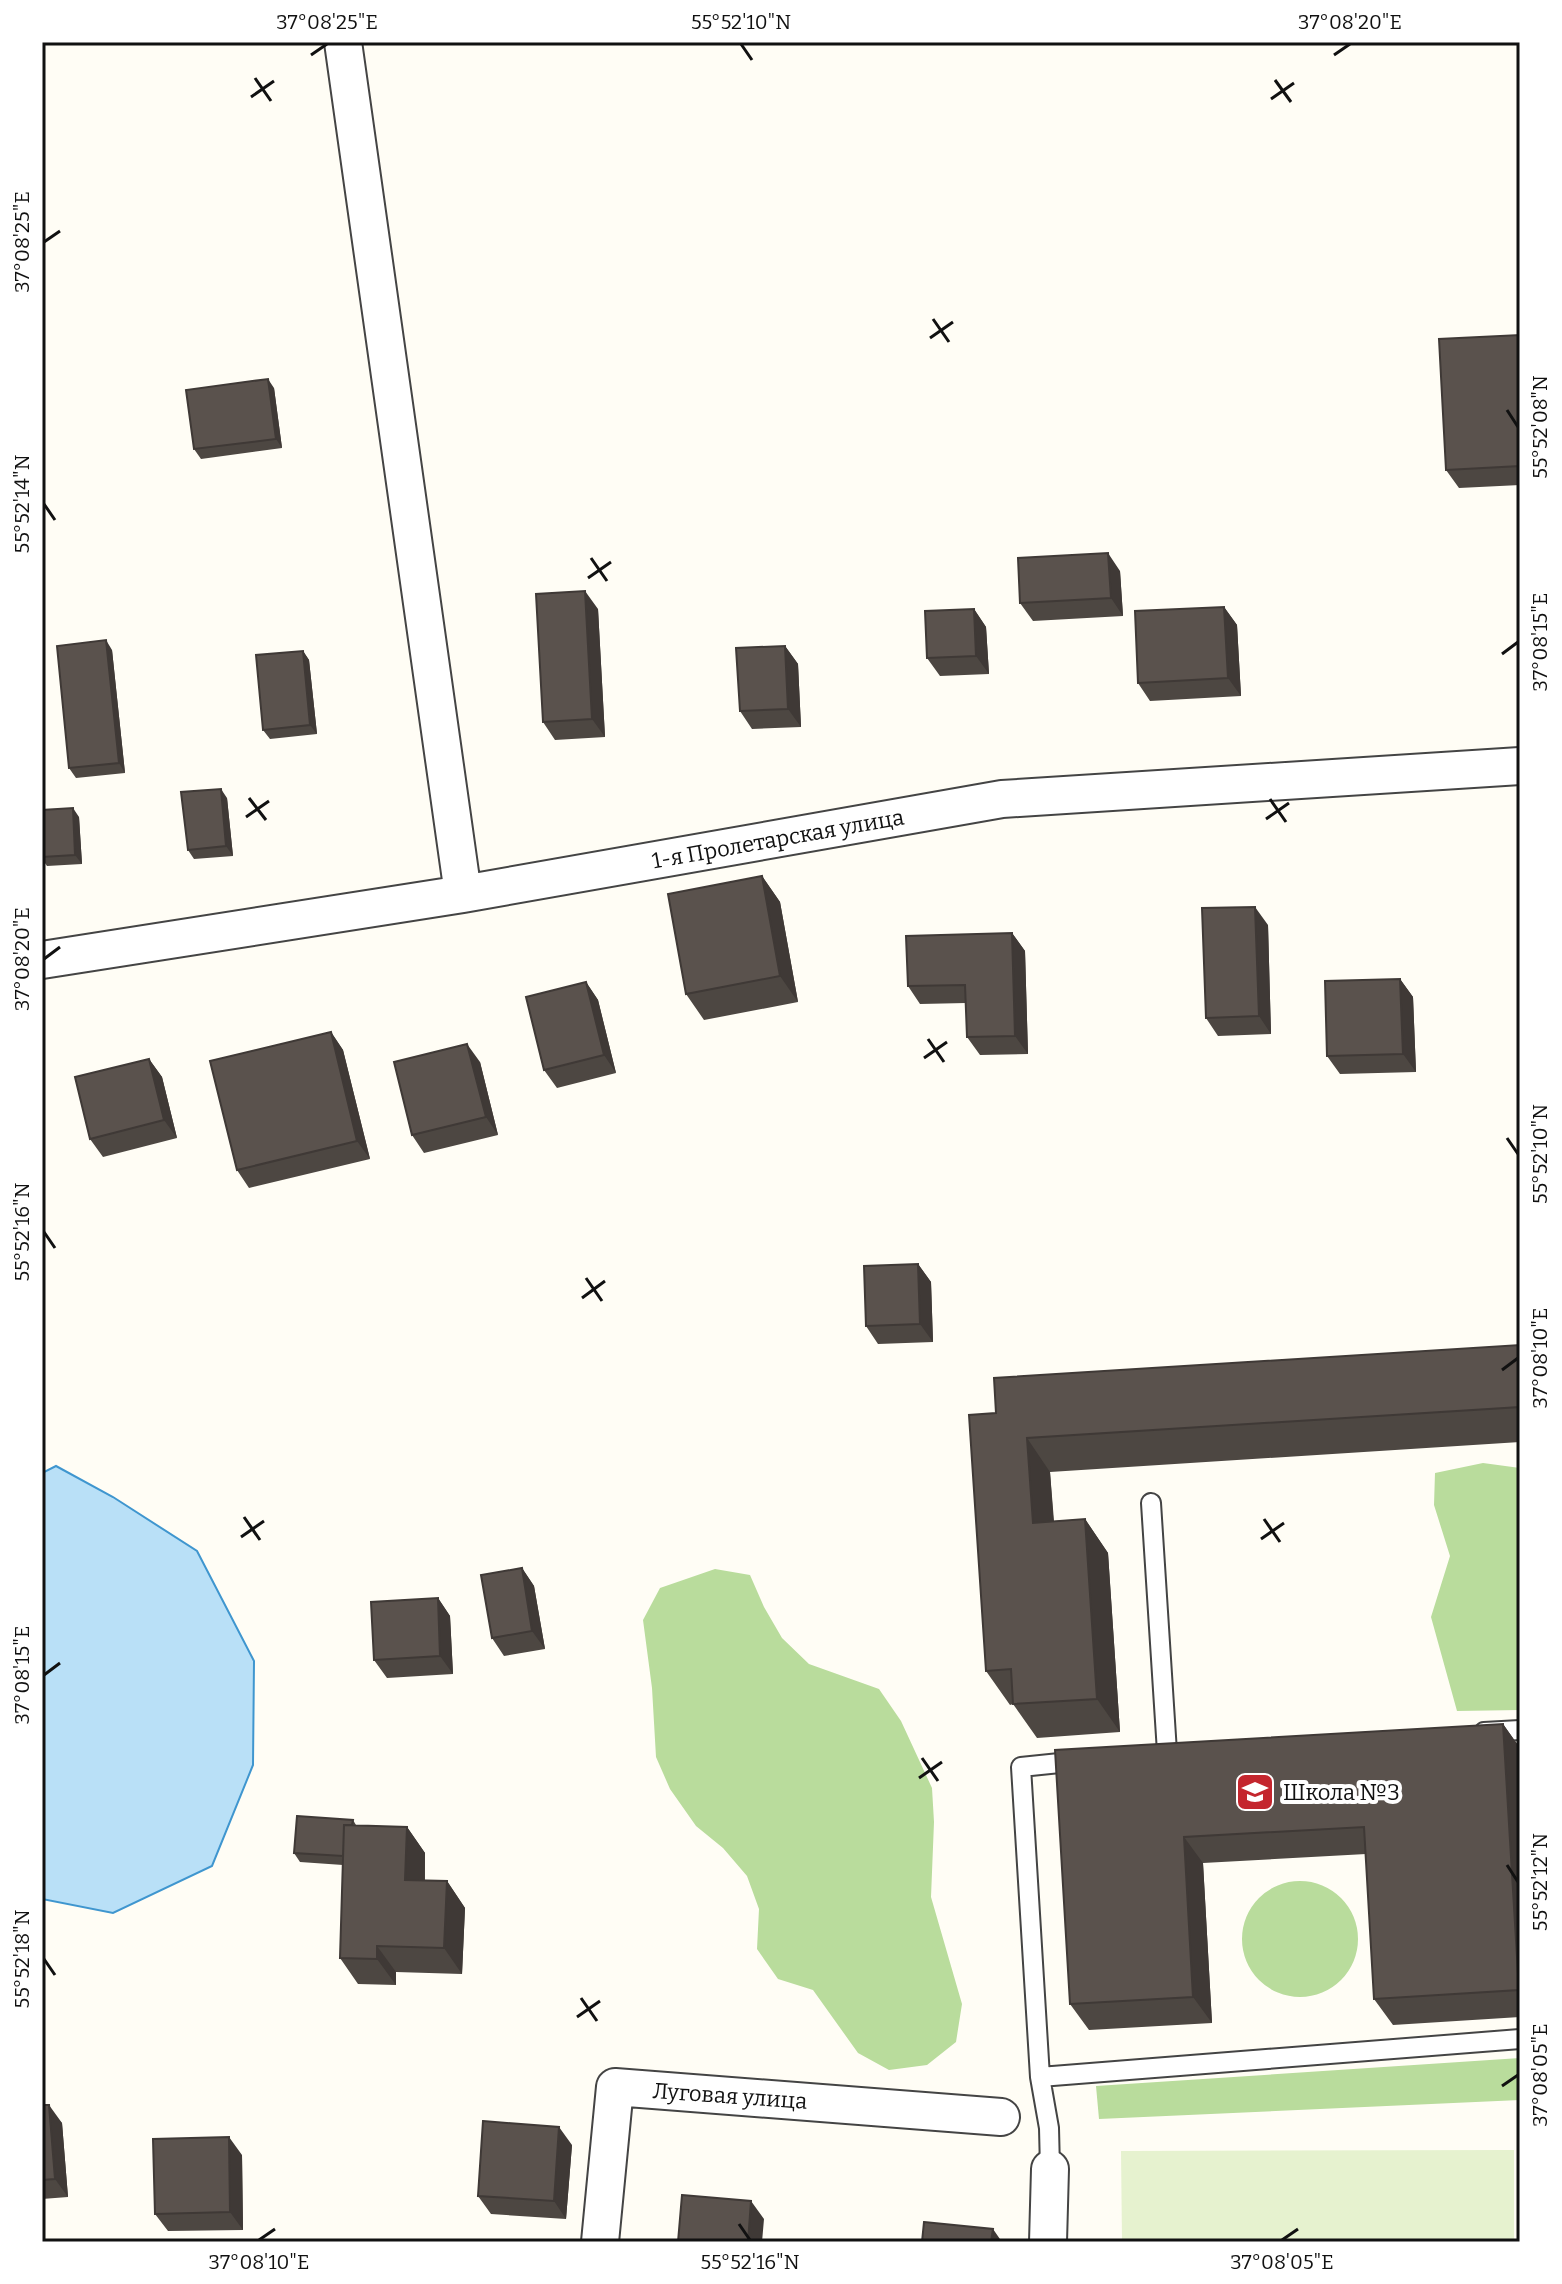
<svg xmlns="http://www.w3.org/2000/svg" width="1562" height="2284" viewBox="0 0 1562 2284" font-family="Bitter,serif">
  <style>
    .forest { fill: #b9dc9c }
    .pitch { fill: #e6f2cf }
    .water { fill: #b9e0f7; stroke: #3f96cf; stroke-width: 2 }
    .lines { fill: none; stroke-linecap: round; stroke-linejoin: round }
    .lane-casing { stroke: #444; stroke-width: 22 }
    .street-casing { stroke: #444; stroke-width: 40 }
    .lane { stroke: #fff; stroke-width: 18 }
    .street { stroke: #fff; stroke-width: 36 }
    .wall { fill: #4d4742 }
    .shaded-wall { fill: #3f3936 }
    .building { fill: #5a524d; stroke: #3f3936; stroke-width: 2 }
    .ticks { fill: none; stroke: #111; stroke-width: 3 }
    .labels { text-anchor: middle; dominant-baseline: central; stroke-width: 8; stroke-linejoin: round; paint-order: stroke }
    .street-label { font-size: 22px; fill: #111; stroke: #fff }
    .poi-label { font-size: 22px; fill: #111; stroke: #fff; text-anchor: start }
    .neatline { fill: none; stroke: #111; stroke-width: 3 }
    .ticks-label { font-size: 20px; text-anchor: middle; fill: #111 }
  </style>
  <rect width="100%" height="100%" fill="#fffdf5"/>
  <!-- forest -->
  <path class="forest" d="M1483,1463L1520,1468V1710L1457,1711L1431,1617L1450,1556L1434,1505L1435,1473Z
    M715,1569L750,1575L764,1607L782,1638L809,1664L879,1689L901,1721L932,1788L934,1822L931,1897L962,2004L956,2042L927,2065L889,2070L858,2053L813,1990L778,1979L757,1949L759,1909L747,1876L723,1848L696,1826L670,1789L656,1757L652,1688L643,1620L660,1588Z
    M1242 1939a58 58 0 1 1 116 0a58 58 0 1 1-116 0Z
    M1520,2058V2100L1099,2119L1096,2086Z"/>
  <!-- pitch -->
  <path class="pitch" d="M1514,2150V2242H1122L1121,2151Z"/>
  <!-- water -->
  <path class="water" d="M56,1466L113,1497L197,1551L254,1661L253,1765L212,1866L113,1913L42,1899V1473Z"/>
  <g class="lines">
    <!-- lane casing -->
    <g class="lane-casing">
      <path id="lane" d="M1151,1503L1167,1752
        M1484,1732L1520,1730
        M1040,2077L1520,2039
        M1050,2169L1049,2128L1040,2077L1021,1767L1079,1761"/>
    </g>
    <!-- street casing -->
    <g class="street-casing">
      <path id="street" d="M343,42L463,894
        M42,960L463,894L1002,799L1520,766
        M600,2242L615,2087L1001,2117
        M1048,2242L1050,2169"/>
    </g>
    <!-- lane -->
    <use href="#lane" class="lane"/>
    <!-- street -->
    <use href="#street" class="street"/>
  </g>
  <!-- wall -->
  <path class="wall" d="M1520,335V485L1459,488L1446,470Z
    M274,388L282,448L201,459L194,449Z
    M1120,571L1123,616L1033,621L1020,603Z
    M1224,607L1237,625L1241,696L1150,701L1138,683Z
    M598,609L605,737L555,740L543,722Z
    M974,609L986,627L989,674L940,676L927,658Z
    M785,646L798,664L801,727L752,729L740,711Z
    M112,650L125,773L76,778L69,768Z
    M303,651L309,660L317,734L270,739L263,730Z
    M227,798L233,856L194,859L188,850Z
    M42,810L79,817L82,864L47,866L42,859Z
    M762,876L780,902L798,1002L704,1020L686,994Z
    M1268,925L1271,1034L1218,1036L1206,1018Z
    M1012,933L1025,951L1028,1054L980,1055L967,1037L966,1003L920,1004L908,986Z
    M1400,979L1413,997L1416,1072L1340,1074L1327,1056Z
    M586,982L598,1000L616,1073L557,1088L544,1070Z
    M331,1032L343,1050L370,1159L249,1188L237,1170Z
    M149,1059L162,1077L177,1138L103,1157L90,1139Z
    M480,1062L498,1135L424,1153L412,1135Z
    M918,1264L931,1282L933,1342L878,1344L866,1326Z
    M1520,1345V1442L1050,1472L1054,1521L1085,1519L1108,1553L1120,1732L1037,1738L1013,1704L1010,1705L986,1671L996,1413Z
    M522,1568L534,1586L545,1649L504,1656L492,1638Z
    M438,1598L450,1616L453,1674L387,1678L374,1660Z
    M1503,1724L1520,1748V2017L1393,2025L1374,1999L1366,1854L1203,1863L1212,2023L1089,2030L1070,2004L1055,1750Z
    M353,1820L356,1825L407,1827L425,1853V1881H447L465,1908L462,1974L396,1972V1985L358,1984L340,1958L343,1865L300,1862L294,1853Z
    M42,2105L62,2123L68,2197L42,2199Z
    M572,2145L566,2219L491,2214L478,2196Z
    M242,2155L243,2230L168,2231L155,2214Z"/>
  <!-- shaded-wall -->
  <path class="shaded-wall" d="M268,379L274,388L282,448L276,439Z
    M1108,553L1120,571L1123,616L1111,598Z
    M585,591L598,609L605,737L592,719Z
    M1224,607L1237,625L1241,696L1228,678Z
    M974,609L986,627L989,674L976,656Z
    M106,640L112,650L125,773L119,763Z
    M785,646L798,664L801,727L788,709Z
    M303,651L309,660L317,734L310,725Z
    M221,789L227,798L233,856L226,846Z
    M73,808L79,817L82,864L75,855Z
    M762,876L780,902L798,1002L780,976Z
    M1255,907L1268,925L1271,1034L1259,1016Z
    M1012,933L1025,951L1028,1054L1015,1036Z
    M1400,979L1413,997L1416,1072L1403,1054Z
    M586,982L598,1000L616,1073L604,1055Z
    M331,1032L343,1050L370,1159L357,1141Z
    M467,1044L480,1062L498,1135L486,1117Z
    M149,1059L162,1077L177,1138L164,1120Z
    M918,1264L931,1282L933,1342L920,1324Z
    M1027,1438L1050,1472L1056,1556L1033,1523Z
    M1085,1519L1108,1553L1120,1732L1097,1699Z
    M522,1568L534,1586L545,1649L532,1631Z
    M438,1598L450,1616L453,1674L440,1656Z
    M1503,1724L1520,1748V1992L1519,1990Z
    M407,1827L425,1853L424,1906L405,1880Z
    M1184,1837L1203,1863L1212,2023L1193,1997Z
    M447,1881L465,1908L462,1974L444,1948Z
    M377,1946L396,1972V1985L377,1959Z
    M49,2105L62,2123L68,2197L55,2179Z
    M559,2127L572,2145L566,2219L554,2201Z
    M229,2137L242,2155L243,2230L230,2212Z
    M751,2201L764,2219L762,2242H748Z
    M993,2229L1002,2242H991Z"/>
  <!-- building -->
  <path class="building" d="M1520,335V466L1446,470L1439,339Z
    M268,379L276,439L194,449L186,390Z
    M1108,553L1111,598L1020,603L1018,558Z
    M585,591L592,719L543,722L536,594Z
    M1224,607L1228,678L1138,683L1135,611Z
    M974,609L976,656L927,658L925,611Z
    M106,640L119,763L69,768L57,646Z
    M785,646L788,709L740,711L736,648Z
    M303,651L310,725L263,730L256,655Z
    M221,789L226,846L188,850L181,792Z
    M73,808L75,855L42,857V810Z
    M762,876L780,976L686,994L668,894Z
    M1255,907L1259,1016L1206,1018L1202,908Z
    M1012,933L1015,1036L967,1037L965,985L908,986L906,936Z
    M1400,979L1403,1054L1327,1056L1325,981Z
    M586,982L604,1055L544,1070L526,997Z
    M331,1032L357,1141L237,1170L210,1061Z
    M467,1044L486,1117L412,1135L394,1062Z
    M149,1059L164,1120L90,1139L75,1077Z
    M918,1264L920,1324L866,1326L864,1266Z
    M1520,1345V1407L1027,1438L1033,1523L1085,1519L1097,1699L1013,1704L1011,1669L986,1671L969,1415L996,1413L994,1378Z
    M522,1568L532,1631L492,1638L481,1575Z
    M438,1598L440,1656L374,1660L371,1602Z
    M1503,1724L1519,1990L1374,1999L1364,1827L1184,1837L1193,1997L1070,2004L1055,1750Z
    M297,1816L353,1820L352,1825H344L343,1856L294,1853Z
    M344,1825L407,1827L405,1880L447,1881L444,1948L377,1946V1959L340,1958Z
    M42,2105H49L55,2179L42,2180Z
    M483,2121L559,2127L554,2201L478,2196Z
    M229,2137L230,2212L155,2214L153,2139Z
    M682,2195L751,2201L748,2242H678Z
    M924,2222L993,2229L991,2242H922Z"/>
  <!-- ticks -->
  <path class="ticks" d="M741,44L752,60M311,55L327,44M1334,55L1350,44M255,78L271,101M1275,80L1291,102M251,97L274,81M1271,99L1294,83M44,242L60,231M933,319L949,342M930,338L953,322M1507,410L1518,427M44,504L55,520M591,558L607,581M588,578L611,562M1502,654L1518,642M249,798L266,820M1270,799L1286,822M246,817L269,801M1266,819L1289,803M44,959L60,947M928,1039L944,1062M924,1058L947,1042M1507,1138L1518,1154M44,1232L55,1248M586,1278L602,1301M582,1298L605,1281M1502,1370L1518,1358M244,1517L260,1540M1264,1519L1280,1542M241,1537L264,1521M1261,1539L1284,1523M44,1675L60,1663M922,1758L938,1781M919,1778L942,1762M1507,1865L1518,1882M44,1959L55,1975M581,1998L597,2021M577,2017L600,2001M1502,2086L1518,2075M739,2224L750,2240M259,2240L275,2229M1282,2240L1298,2229"/>
  <!-- icons -->
  <defs>
    <g id="school-square" transform="scale(2)"><rect x="-9" y="-9" width="18" height="18" rx="4" fill="#c4262e" stroke="#fff"/><path d="M0-5L7-2L0 1L-7-2ZM-4 1L0 2.5L4 1V4Q0 6-4 4Z" fill="#fff"/></g>
  </defs>
  <g fill-rule="evenodd">
    <use href="#school-square" x="1255" y="1792"/>
  </g>
  <g class="labels">
    <!-- street labels -->
    <g class="street-label">
      <text transform="translate(778 839) rotate(-10)">1-я Пролетарская улица</text>
      <text transform="translate(730 2096) rotate(4)">Луговая улица</text>
    </g>
    <!-- poi labels -->
    <g class="poi-label">
      <text x="1283" y="1792">Школа №3</text>
    </g>
  </g>
  <!-- border -->
  <rect width="1562" height="2284" fill="none" stroke="#ffffff" stroke-width="88"/>
  <rect x="44" y="44" width="1474" height="2196" class="neatline"/>
  <g class="ticks-label">
    <text x="327" y="29">37°08'25"E</text>
    <text x="741" y="29">55°52'10"N</text>
    <text x="1350" y="29">37°08'20"E</text>
    <text transform="translate(22 242) rotate(-90)" y="7">37°08'25"E</text>
    <text transform="translate(1540 427) rotate(-90)" y="7">55°52'08"N</text>
    <text transform="translate(22 504) rotate(-90)" y="7">55°52'14"N</text>
    <text transform="translate(1540 642) rotate(-90)" y="7">37°08'15"E</text>
    <text transform="translate(22 959) rotate(-90)" y="7">37°08'20"E</text>
    <text transform="translate(1540 1154) rotate(-90)" y="7">55°52'10"N</text>
    <text transform="translate(22 1232) rotate(-90)" y="7">55°52'16"N</text>
    <text transform="translate(1540 1358) rotate(-90)" y="7">37°08'10"E</text>
    <text transform="translate(22 1675) rotate(-90)" y="7">37°08'15"E</text>
    <text transform="translate(1540 1882) rotate(-90)" y="7">55°52'12"N</text>
    <text transform="translate(22 1959) rotate(-90)" y="7">55°52'18"N</text>
    <text transform="translate(1540 2075) rotate(-90)" y="7">37°08'05"E</text>
    <text x="259" y="2269">37°08'10"E</text>
    <text x="750" y="2269">55°52'16"N</text>
    <text x="1282" y="2269">37°08'05"E</text>
  </g>
</svg>
